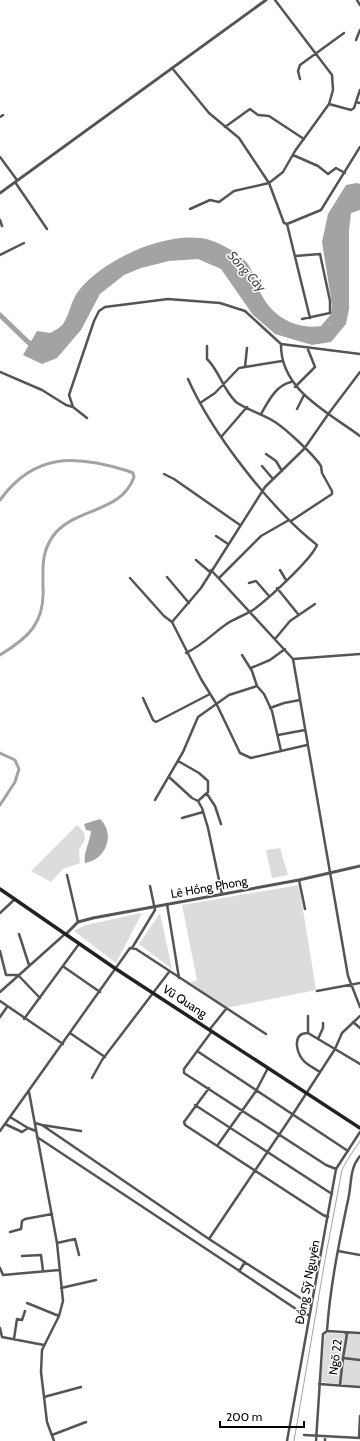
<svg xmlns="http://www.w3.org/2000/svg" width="360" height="1441" viewBox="0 0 360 1441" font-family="Cabin,sans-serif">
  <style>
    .green { fill: #dcdcdc }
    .water { fill: #a3a3a3 }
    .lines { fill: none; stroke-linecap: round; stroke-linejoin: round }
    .stream { stroke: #a3a3a3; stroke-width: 1 }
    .canal { stroke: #a3a3a3; stroke-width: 3 }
    .river { stroke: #a3a3a3; stroke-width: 5 }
    .minor { stroke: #555; stroke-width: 2.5 }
    .tertiary { stroke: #555; stroke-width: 3 }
    .secondary { stroke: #222; stroke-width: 3.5 }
    .labels { text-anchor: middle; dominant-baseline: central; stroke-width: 3; stroke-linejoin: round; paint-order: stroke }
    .street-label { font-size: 12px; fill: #000; stroke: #fff }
    .water-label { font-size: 13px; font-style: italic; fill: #444; stroke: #fff }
  </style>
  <rect width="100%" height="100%" fill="#fff"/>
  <!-- green -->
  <path class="green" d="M77,825L84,832L85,840L79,850L80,863L63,869L51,882L31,871Z
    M280,848L288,875L272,878L266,850Z
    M299,885L316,990L226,1008L190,982L197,980L182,905Z
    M142,913L116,963L74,931L85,925Z
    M160,913L172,969L139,944Z
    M346,1332L360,1333V1386L321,1382L325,1333L345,1334Z"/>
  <!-- water -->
  <path class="water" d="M357,183L360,184V210L351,213L349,231V309L346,324L331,342L312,345L275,334L253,315L221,269L198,259L169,261L141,268L124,275L100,294L81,330L57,358L42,364L23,355L37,331L50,333C54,331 60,328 63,324C70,314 71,299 80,289C105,258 171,229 210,240C224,245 238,253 248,264C253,272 256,283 260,292C273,319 301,333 330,324L332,305L322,242L328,214L346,185Z
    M100,819C116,834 106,860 85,863C83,853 90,842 91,831L86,830L84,824Z"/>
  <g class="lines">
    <!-- stream -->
    <path class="stream" d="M294,1441L325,1260L342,1170L346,1162L360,1141"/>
    <!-- canal -->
    <path class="canal" d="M0,500C35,452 76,455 128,471L133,473L134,477C121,514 74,507 53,536C41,553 43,568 43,588C45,623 28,638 0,655
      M0,753L15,760L19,769L15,782L0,805"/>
    <!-- river -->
    <path class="river" d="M0,315L29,343H36
      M321,330L335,313"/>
    <!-- minor -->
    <path class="minor" d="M357,0L360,5
      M356,40L360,30
      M172,68L209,113L239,138L269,183L284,223L287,224L321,210L360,147
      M300,79L298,71L300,65L344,33
      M356,102L360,103
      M329,104L351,110L354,108L360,90
      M0,117L3,115
      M225,127L250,109L258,115L269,116L304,139
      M293,155L318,166L328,174L336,168L345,173
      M0,157L17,180
      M15,182L47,229
      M190,209L210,200L219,202L234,191L269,183L283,172L295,151L329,104L333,90L332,75L275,0
      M0,220L2,226
      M287,224L310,318
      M0,255L24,243
      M295,256L320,254L330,301V313L302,319
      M281,344C280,390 328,412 360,436
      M207,346V359C219,370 223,390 236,402C247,410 263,414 275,422C286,429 314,455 321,466L322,473L332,491V494L291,521
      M245,367L247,348
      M0,372L42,390L66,405L73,407
      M295,387L315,367L307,347
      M200,403L215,393L239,368L282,361
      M297,409L304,395
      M261,414C268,402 276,385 291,382
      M87,418L73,407L69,395L94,321L99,311L105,307L168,299L220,303L245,311L281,344L360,354
      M222,436L247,407
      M266,454L276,461L282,471
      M262,466L273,479
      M164,474L174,479L240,525
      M216,536L228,544
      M196,560L210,572
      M211,570L293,659L348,976L360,1007
      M280,570L286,580
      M167,577L189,603
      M130,578L164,616L172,622L201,679L217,705L240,753L251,758L307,745
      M219,578L261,536L289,520
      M249,583L256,581L269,596
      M277,588L298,614
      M172,622L201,588L265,487L304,449L329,413L360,372
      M275,639L290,621L315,604
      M186,653C203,645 213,633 228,623C236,618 245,615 253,610C267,600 311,560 317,545C270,508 212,433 188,379
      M242,655L252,671L257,686L264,694L272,711L281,751
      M293,659L360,654
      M251,668L270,660L285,649
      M143,698L153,720L156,722L210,694
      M270,708L284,703L300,700
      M278,735L305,730
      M178,761L199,773L208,781V792L198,801
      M169,777L192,798L198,801L202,808L208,828L222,894
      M207,794L215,806L221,824
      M155,800L183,752L198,717L229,695L257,686
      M182,818L203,812
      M67,875L78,922
      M299,880L305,909
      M167,904L179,978
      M0,913L15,899
      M19,934L29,965
      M132,948L155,910L150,886
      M0,951L6,975H18L40,998
      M64,967L100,992
      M317,991L360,983
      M0,992L65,934
      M0,1001L63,1044
      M308,1016V1033
      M0,1017L7,1007
      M24,1019L79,944
      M353,1022L360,1028
      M210,1029L226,1009
      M212,1031L184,1069V1073L326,1165L336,1169
      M70,1033L105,1057
      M318,1039L323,1028V1023
      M197,1051L348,1151
      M320,1072C314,1068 307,1065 303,1060C296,1051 292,1033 308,1033L360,1064
      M92,1078L102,1060L169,972
      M209,1088L184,1122L185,1125L323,1215L328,1217
      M29,1092L57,1243L63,1301L59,1316L42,1350L41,1372L47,1422L54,1441
      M195,1105L332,1194
      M10,1117L28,1128L36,1131
      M35,1123L42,1125L209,1239L311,1305
      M5,1124L22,1132L28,1128
      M42,1125L81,1131
      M0,1131L130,948L136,949L266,1034
      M37,1137L238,1270H240L245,1262
      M217,1146L256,1091L268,1068
      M10,1232L21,1229L22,1221L25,1219L52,1214
      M209,1239L293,1114L335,1049L342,1033L360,1016
      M57,1243L75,1239L79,1255
      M338,1251L360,1255
      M22,1256L41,1255L43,1271
      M0,1268L3,1275L59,1270
      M239,1271L302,1313L309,1315
      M61,1288L96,1280
      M27,1303L59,1316
      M0,1328L2,1337L44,1345
      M327,1331C330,1287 339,1243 348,1200C352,1184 349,1169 360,1156
      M14,1339L17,1319L22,1320L25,1311
      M343,1358L360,1360
      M319,1384L360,1387
      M340,1385L343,1358L347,1334L345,1333
      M44,1397L81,1387
      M52,1435L86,1422
      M304,1435L360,1438
      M359,1438L360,1416
      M287,1441L336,1169L360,1132
      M316,1441L323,1334L327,1331L360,1333
      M325,1441V1436"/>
    <!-- tertiary -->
    <path class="tertiary" d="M0,193L266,0
      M66,934L78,922L93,918L299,880L360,866"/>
    <!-- secondary -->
    <path class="secondary" d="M0,889L116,969L360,1128"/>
  </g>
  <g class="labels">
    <!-- street labels -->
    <g class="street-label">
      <text transform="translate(209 887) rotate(-10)">Lê Hồng Phong</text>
      <text transform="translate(185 1001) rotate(33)">Vũ Quang</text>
      <text transform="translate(307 1282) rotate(-79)">Đồng Sỹ Nguyên</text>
      <text transform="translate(335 1357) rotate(-82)">Ngõ 22</text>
    </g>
    <!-- water labels -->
    <g class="water-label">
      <text transform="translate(247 271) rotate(48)">Sông Cày</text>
    </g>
  </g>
  <!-- scale -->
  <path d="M220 1421v6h84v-6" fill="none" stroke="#000000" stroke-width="2"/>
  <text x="226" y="1421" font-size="12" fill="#000000" stroke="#ffffff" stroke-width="3" paint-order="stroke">200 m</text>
</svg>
